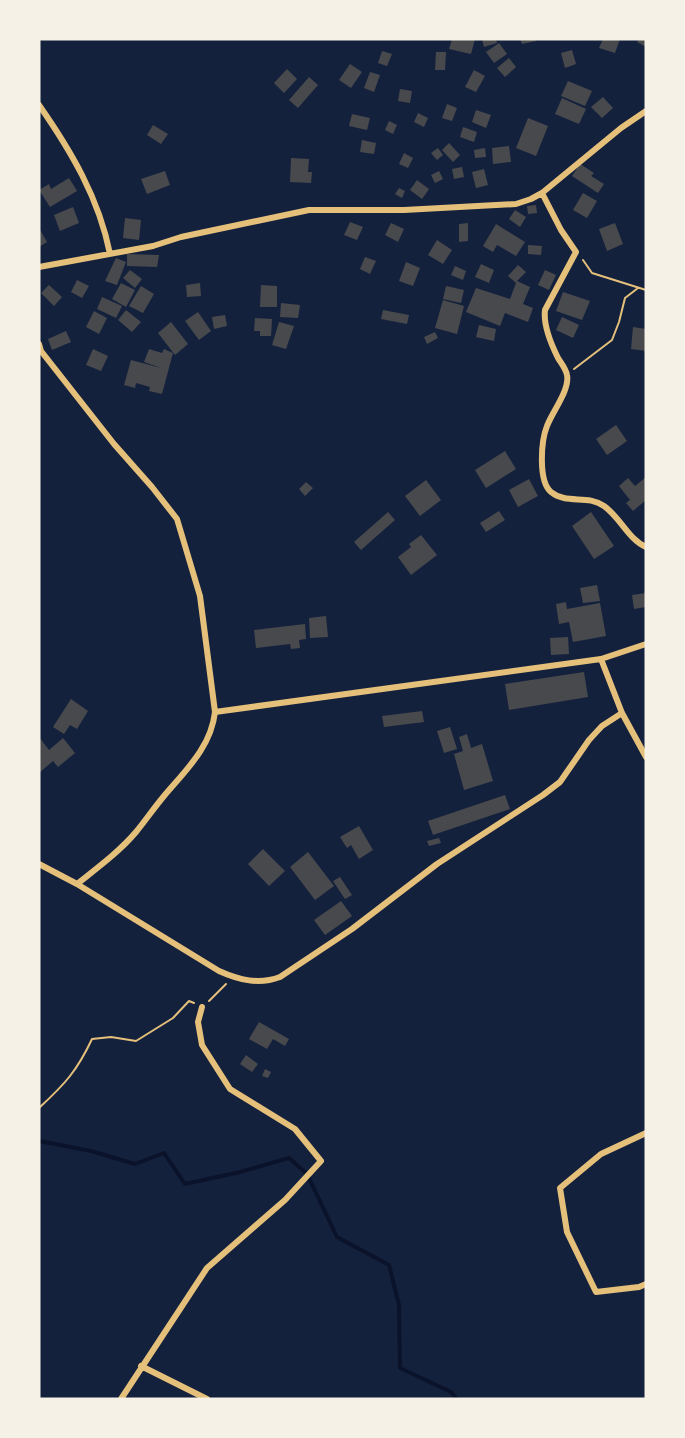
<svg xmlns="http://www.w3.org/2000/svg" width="685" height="1438" viewBox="0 0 685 1438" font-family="Cabin,sans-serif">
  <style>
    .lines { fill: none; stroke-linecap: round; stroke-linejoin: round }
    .stream { stroke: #0b132b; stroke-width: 4 }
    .building { fill: #48494c }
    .path { stroke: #e5c07b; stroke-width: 2 }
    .minor { stroke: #e5c07b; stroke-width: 6 }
  </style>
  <rect width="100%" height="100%" fill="#14213d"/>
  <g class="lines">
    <!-- stream -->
    <path class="stream" d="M39,1141L91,1151L135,1164L164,1153L185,1184L240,1172L289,1158L307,1174L337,1237L389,1265L399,1305L400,1368L451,1392L457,1399"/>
  </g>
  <!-- building -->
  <path class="building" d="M452,39H475L471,54L449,49Z
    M482,39H496L497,43L484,47Z
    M520,39H535L536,41L522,44Z
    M603,39H620L615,53L599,48Z
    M639,39H646V47L637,42Z
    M499,43L507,54L494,63L486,52Z
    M572,50L576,64L565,68L561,53Z
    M382,51L392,54L387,66L378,63Z
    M436,52H446L445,70H435Z
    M509,58L516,67L505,77L497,68Z
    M350,64L362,72L351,88L339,80Z
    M287,69L297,79L284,93L274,83Z
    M474,70L485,76L476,92L465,87Z
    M370,72L380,75L374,92L364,88Z
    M309,77L318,85L298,108L289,100Z
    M568,81L592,91L585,106L561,96Z
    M400,89L412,91L410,103L398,101Z
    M603,97L613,108L602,118L591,107Z
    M562,98L586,109L579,124L555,114Z
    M447,104L457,108L452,121L442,118Z
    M476,110L491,115L486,128L472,122Z
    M418,113L428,118L424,127L414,122Z
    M352,114L370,118L367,130L349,126Z
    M528,118L548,126L536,156L516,148Z
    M389,121L397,125L393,134L385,130Z
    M153,125L168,134L161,144L147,135Z
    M463,127L477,132L474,142L460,137Z
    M362,140L376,143L374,154L360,152Z
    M449,143L460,155L453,162L442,150Z
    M509,146L511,162L493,164L492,148Z
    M438,148L443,155L437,160L431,153Z
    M485,148L486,157L475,158L474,150Z
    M404,153L413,158L408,168L399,164Z
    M291,158L309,159L308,172H312L311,183L290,182Z
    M580,164L594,173L591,176L604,184L598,193L572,176Z
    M462,167L464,177L454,179L452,169Z
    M484,169L488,185L476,188L472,172Z
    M165,171L170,185L147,194L141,179Z
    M439,171L443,179L435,183L431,175Z
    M69,178L77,191L50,207L39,190L49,184L51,189Z
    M417,180L429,189L422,199L410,190Z
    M399,188L405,191L402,198L395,194Z
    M583,193L597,201L587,218L573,210Z
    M536,205L537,213L528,214L527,206Z
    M73,207L79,223L60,231L54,215Z
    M515,210L526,217L520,227L509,219Z
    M125,218L141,220L139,240L123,238Z
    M350,222L363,227L357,240L344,235Z
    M391,223L404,229L398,242L385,235Z
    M468,223V241L459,242V224Z
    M615,223L623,244L607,251L599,229Z
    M496,224L525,242L516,256L497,245L493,252L483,246Z
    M39,228L47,242L39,247Z
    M437,240L452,250L443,264L428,255Z
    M528,245L542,246L541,255L528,254Z
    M127,254L159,255L157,267L127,266Z
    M365,257L376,261L370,274L360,269Z
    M116,258L126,262L117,285L105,281Z
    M406,262L420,268L413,286L399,281Z
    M481,264L494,270L489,283L475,277Z
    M518,265L526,272L517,281L530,287L523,304L533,308L528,322L505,313L500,326L466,312L476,288L510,299L516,283L508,276Z
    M455,266L466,271L463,280L451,275Z
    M130,270L142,279L135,288L123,278Z
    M545,270L556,275L549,290L538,285Z
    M77,280L89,286L82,298L71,292Z
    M121,283L135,290L126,307L112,299Z
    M200,283L201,296L187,297L186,285Z
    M49,285L62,297L54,306L41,293Z
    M261,285L277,286V307H260Z
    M141,286L154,294L143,313L129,306Z
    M446,286L464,290L461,303L443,299Z
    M563,292L590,301L582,320L556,311Z
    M102,297L122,306L116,318L97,309Z
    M443,300L464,306L457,334L435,328Z
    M281,303L300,305L298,318L280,317Z
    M126,310L141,322L132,332L118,320Z
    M383,310L409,315L407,324L381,319Z
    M94,311L107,318L99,334L86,327Z
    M198,312L211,331L199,340L185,321Z
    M225,315L227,326L214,329L212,317Z
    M562,317L579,325L573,338L556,330Z
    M255,318L272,319L271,336H260V331H254Z
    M171,322L188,344L175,355L158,333Z
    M279,322L294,326L286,349L272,345Z
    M479,325L496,329L494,341L476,337Z
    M633,327L646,329V351L631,349Z
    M66,331L71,342L52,350L48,339Z
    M435,332L438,338L427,344L424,337Z
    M93,349L108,356L101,371L86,365Z
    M149,349L162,353L164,349L173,353L162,394L149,391L150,387L136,383L135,388L124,385L131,360L161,368L144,362Z
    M616,425L627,441L607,455L596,439Z
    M505,451L516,469L486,488L475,470Z
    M646,477V500L633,511L626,503L630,500L619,486L628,478L635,486Z
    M529,479L538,496L518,507L509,490Z
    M426,480L441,500L420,516L405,496Z
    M306,482L313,488L305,496L299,489Z
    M499,511L505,520L486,532L480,523Z
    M388,512L395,520L361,550L354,542Z
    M591,512L614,546L594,559L572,526Z
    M421,535L437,555L411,575L398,557L411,547L409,544Z
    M597,585L600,601L583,603L580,588Z
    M646,593V607L634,609L632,595Z
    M566,602L567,609L600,603L606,636L573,642L569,622L559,624L556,604Z
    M326,616L328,637L310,638L309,618Z
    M305,624L306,639L299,640L300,648L291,649L290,644L256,648L254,630Z
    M568,637L569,654L551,655L550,638Z
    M584,672L588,697L509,710L505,684Z
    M71,699L88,711L77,729L70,725L64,734L53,727Z
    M422,711L424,722L384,727L382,716Z
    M450,727L457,749L444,753L437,731Z
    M467,734L471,748L482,744L493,781L464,790L454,754L463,751L459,737Z
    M39,737L49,750L63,738L75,753L58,767L53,761L39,773Z
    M505,795L510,809L433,835L428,821Z
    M359,826L373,850L359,859L351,845L347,848L340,837Z
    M439,838L441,843L429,846L427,841Z
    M263,849L285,871L269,886L248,864Z
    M308,852L334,886L315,900L290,867Z
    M340,877L352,895L345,899L333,881Z
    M341,901L352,916L325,935L314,920Z
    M259,1022L289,1039L285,1046L273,1039L267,1049L249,1039Z
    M246,1055L258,1064L252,1072L240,1064Z
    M265,1069L271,1072L268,1078L262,1076Z"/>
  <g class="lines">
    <!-- path -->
    <path class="path" d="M583,260L592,273L646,290
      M574,369L612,340L619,322L625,298L638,288
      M209,1001L226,984
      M39,1108C65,1084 77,1071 92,1039L111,1037L136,1041L173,1018L189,1001L194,1003"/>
    <!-- minor -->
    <path class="minor" d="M39,105C71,151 99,198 110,254
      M542,193L561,230L576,252L545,310C543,326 551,344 558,358C561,363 566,369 567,375C570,390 552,412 547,426C541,441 538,481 551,492C567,505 587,494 604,506C620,517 628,539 646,547
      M39,267L153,246L181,237L309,210H404L516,204L531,199L542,193L621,128L646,111
      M39,344L41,351L114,444L152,487L177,519L200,596L215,712C211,747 186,770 164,796C154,808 145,821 136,832C119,852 97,868 77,884
      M601,659L622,713L646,757
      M215,712L601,659L646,644
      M39,864L77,884L219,971C239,980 259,985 280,977L352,929L437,864L543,795L560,782L589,740L602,726L622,713
      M646,1133L601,1154L560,1188L567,1232L596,1292L639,1287L646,1284
      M141,1366L207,1399
      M121,1399L207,1268L285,1200L321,1161L295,1129L230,1089L202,1045L198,1022L202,1007"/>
  </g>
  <!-- border -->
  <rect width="685" height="1438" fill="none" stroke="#f6f1e7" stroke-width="81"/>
</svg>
